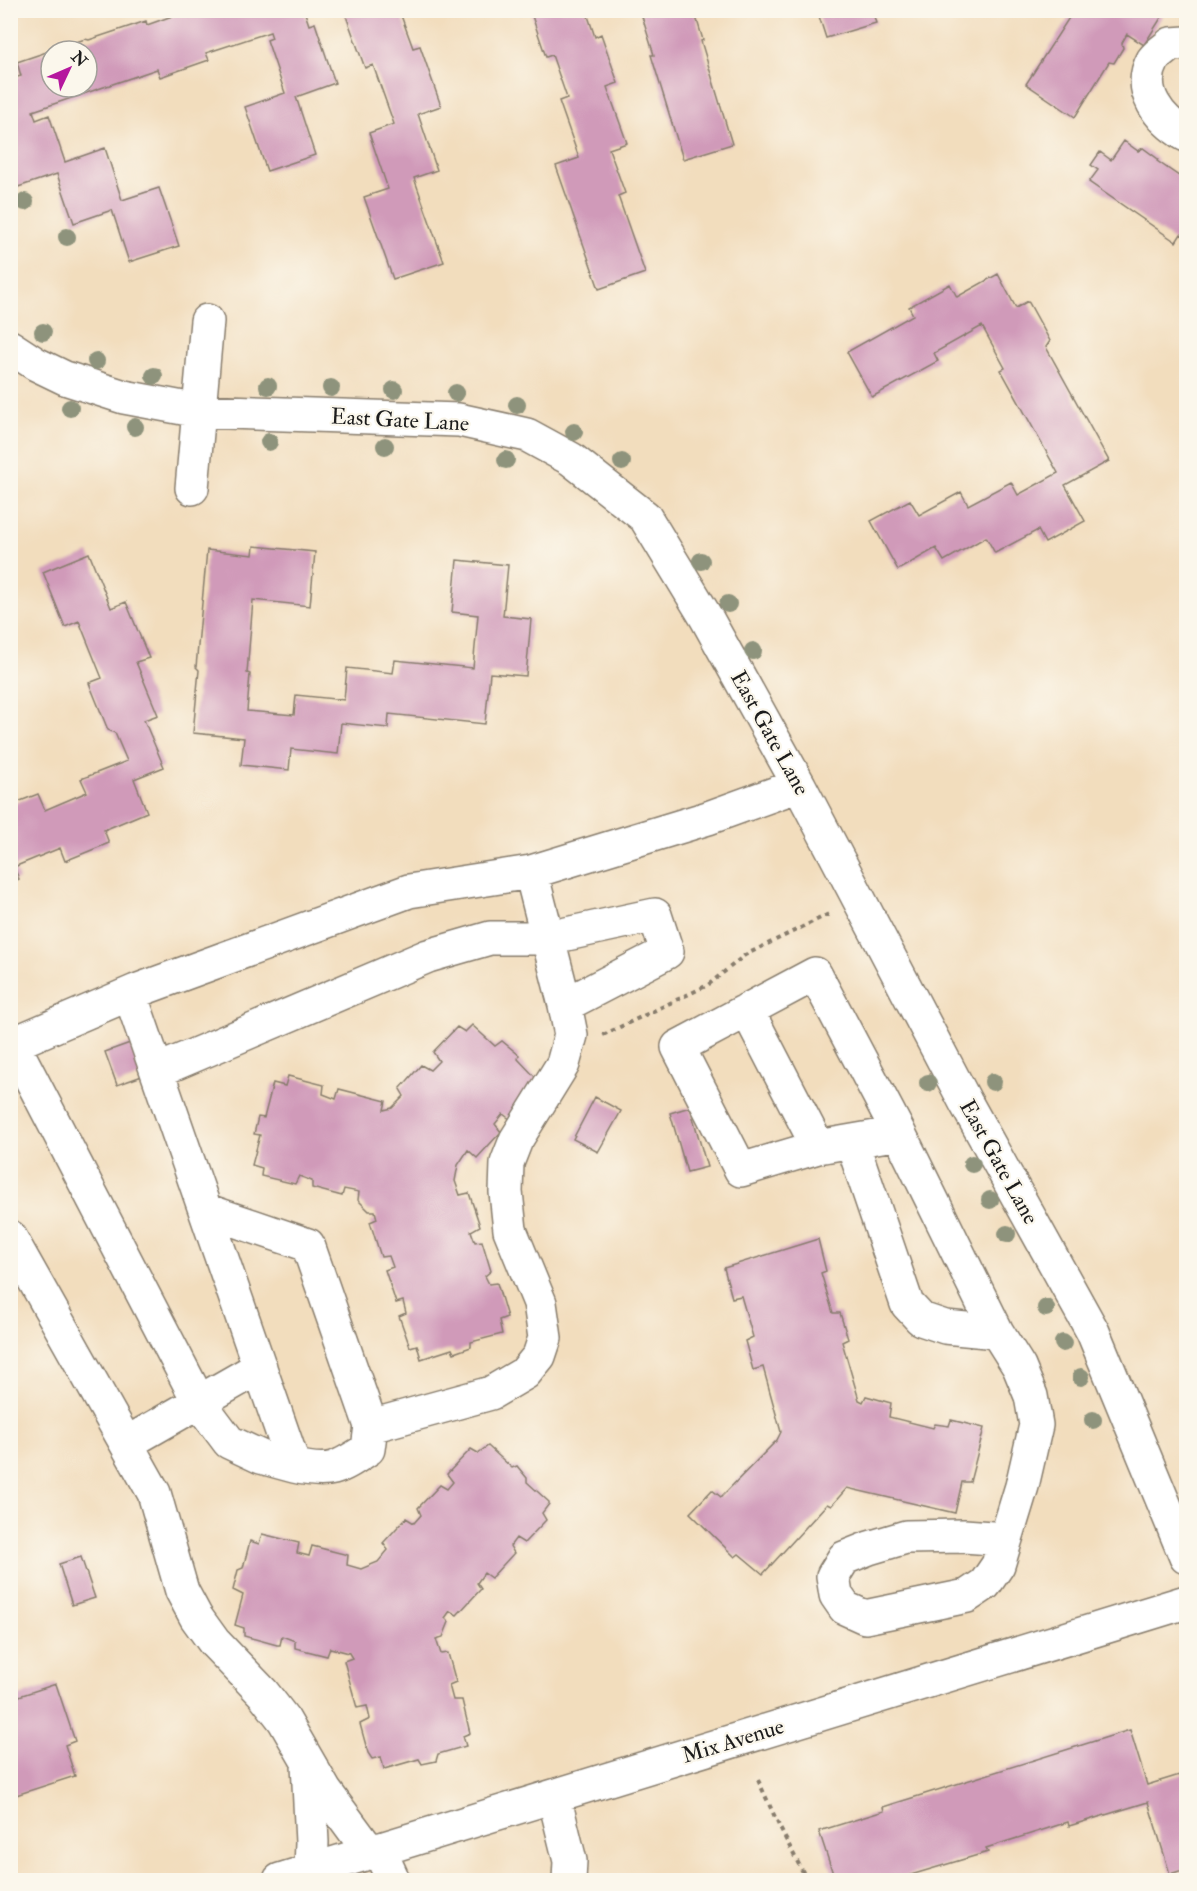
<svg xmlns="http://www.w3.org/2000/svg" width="1197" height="1891" viewBox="0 0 1197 1891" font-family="'IM FELL Double Pica',serif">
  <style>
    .building { fill: #d09ab9; fill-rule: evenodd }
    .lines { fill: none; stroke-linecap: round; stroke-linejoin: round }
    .minor-casing { stroke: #877c6c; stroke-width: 36 }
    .path { stroke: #877c6c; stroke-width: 4; stroke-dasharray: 4.5 4.5; stroke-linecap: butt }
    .minor { stroke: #fff; stroke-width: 33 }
    .tree { fill: #8e937b }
    .labels { text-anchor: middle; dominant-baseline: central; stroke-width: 4.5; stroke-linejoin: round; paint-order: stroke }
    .street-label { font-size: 22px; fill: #1c1c1c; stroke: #fbf7ec }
  </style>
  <rect width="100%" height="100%" fill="#fbf7ec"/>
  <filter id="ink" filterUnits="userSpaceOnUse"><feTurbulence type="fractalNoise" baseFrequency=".0167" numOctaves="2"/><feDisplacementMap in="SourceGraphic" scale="12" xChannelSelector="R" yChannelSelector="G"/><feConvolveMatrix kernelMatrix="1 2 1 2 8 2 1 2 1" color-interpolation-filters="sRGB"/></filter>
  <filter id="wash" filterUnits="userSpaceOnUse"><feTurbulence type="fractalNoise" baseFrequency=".008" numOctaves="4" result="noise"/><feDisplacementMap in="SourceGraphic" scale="24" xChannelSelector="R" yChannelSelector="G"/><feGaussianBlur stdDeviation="1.35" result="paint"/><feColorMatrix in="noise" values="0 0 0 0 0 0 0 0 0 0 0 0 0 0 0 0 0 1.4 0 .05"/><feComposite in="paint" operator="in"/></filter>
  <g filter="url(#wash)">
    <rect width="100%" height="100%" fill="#f2ddbd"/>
    <g id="blocks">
      <!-- building -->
      <path class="building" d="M189,10H304L309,25L315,23L335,83L296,97L315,155L267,171L245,107L285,93L267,40L272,38L270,32L206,53L209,60L160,77L157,69L33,111L36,120L49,115L65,162L105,148L122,200L159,188L179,246L129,262L112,210L74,223L57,174L18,187L10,165V79L21,76L17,62L85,39L89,40L146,21L147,25ZM51,51H87V87H51Z
        M351,10H399L413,48L420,46L441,106L418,114L437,170L414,178L444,262L393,279L364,197L388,189L369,133L394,124L373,65L365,68L345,13Z
        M530,10H586L595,37L601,34L618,83L607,87L627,143L609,149L625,193L618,196L645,273L599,289L556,166L579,158L559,101L567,98L552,55L546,57Z
        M640,10H694L703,40L701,41L732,144L683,159L651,55H654Z
        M817,10H872L876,23L826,38Z
        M1074,10H1166L1144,45L1127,34L1122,43L1123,48L1114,63L1109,62L1075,117L1026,84Z
        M1124,141L1138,151L1143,148L1158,159L1157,161L1186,181V237L1181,234L1176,242L1089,182L1098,170L1091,165L1100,152L1111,160Z
        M998,274L1016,308L1028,301L1050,341L1046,347L1109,461L1065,485L1085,521L1045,543L1038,530L995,553L986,537L944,561L936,548L898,570L871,521L910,500L919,515L961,492L968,505L1011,482L1018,495L1058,473L1001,370L1005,368L982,326L934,353L938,361L872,397L847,352L913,315L909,307L950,284L957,297Z
        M254,546L315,552L310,606L253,600L247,673L250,674L247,711L294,715L296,695L344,700L347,668L393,673L395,660L473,668L478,615L452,612L457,560L508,565L503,616L531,619L526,676L490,673L485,724L389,714L388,728L341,723L338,754L291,749L289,770L241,765L244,738L193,733L199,670L196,667L207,550L253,555Z
        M89,553L111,608L126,602L149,658L136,662L158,715L144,720L164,767L134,779L147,812L104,830L109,843L65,861L60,848L14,867L19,879L10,883V805L38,794L45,810L87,792L81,779L127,761L115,733L108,730L89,683L102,678L79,621L65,627L43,572Z
        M472,1025L495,1046L502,1041L519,1055L518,1059L537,1079L511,1120L503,1114L495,1124L501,1132L477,1158L468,1150L458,1165L455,1181L460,1195L469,1193L480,1226L471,1231L475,1242L482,1241L491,1271L485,1276L489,1284L497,1283L507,1317L499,1320L502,1334L471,1342V1347L454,1353L452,1349L421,1359L417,1345L410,1347L399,1316L406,1313L403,1301L396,1303L385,1270L393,1267L389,1256L381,1257L370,1222L377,1219L375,1211H369L358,1200L359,1192L344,1189L342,1196L312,1188V1181L299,1176L295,1184L261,1176L262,1168L252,1165L260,1135L254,1134L258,1117L264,1118L273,1083L285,1086L288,1076L324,1085L323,1094L336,1099L339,1089L386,1101L384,1110L392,1108L404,1096L400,1089L421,1065L430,1070L439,1061L433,1052L457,1027L465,1032Z
        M130,1043L142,1076L117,1085L105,1052Z
        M595,1097L621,1111L598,1152L573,1139Z
        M690,1107L707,1167L687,1172L670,1113Z
        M818,1239L826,1271L821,1273L833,1313H840L848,1339L842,1342L859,1400L863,1402L866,1396L891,1403L889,1417L933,1428L935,1424L949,1426L951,1420L984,1428L970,1482H962L955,1513L847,1488L831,1506L827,1504L763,1574L739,1554L735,1557L690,1513L712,1490L721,1497L777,1440L781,1432L763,1367L753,1370L745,1341L753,1337L741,1296L732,1298L724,1268Z
        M488,1446L512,1468L517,1466L527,1478V1482L549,1502V1504L542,1513L546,1520L524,1543L516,1538L510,1546L514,1553L491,1578L484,1573L477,1583L481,1589L457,1615L450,1611L445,1618L449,1622L443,1637L436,1639L441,1654L448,1653L456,1682L449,1685L453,1700H462L470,1733L463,1736L466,1746L438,1754L436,1761L422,1764L419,1759L384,1769L381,1757L372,1759L368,1753L360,1724L370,1719L367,1706L357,1708L344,1661L352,1658L349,1653L330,1648L327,1656L295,1648V1641L282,1636L280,1645H277L244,1636V1628L235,1625L243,1595L233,1590L238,1570L243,1568L250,1541L259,1544L262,1534L299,1543L297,1553L309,1556L312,1546L348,1555L347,1565L361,1569L378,1562L388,1550L383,1543L406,1518L414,1523L421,1515L418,1508L440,1485L447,1489L453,1482L447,1474L471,1449L478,1453Z
        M81,1557L95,1598L72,1605L59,1564Z
        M56,1684L75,1741L65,1745L75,1776L10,1797V1699Z
        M1130,1730L1147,1785L1186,1773V1869L1170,1874L1148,1802L1069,1826L1068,1822L986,1848L988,1852L894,1880H835L819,1831L884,1811L883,1807Z"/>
    </g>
  </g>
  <g filter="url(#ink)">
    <use href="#blocks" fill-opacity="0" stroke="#877c6c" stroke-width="1.5"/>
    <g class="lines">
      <!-- minor casing -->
      <g class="minor-casing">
        <path id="minor" d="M1186,43L1171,44C1166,48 1157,54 1153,60C1136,91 1160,120 1186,135
          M10,347L36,364L65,378L124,397L199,411L459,420L527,435L571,459L645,517L707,619L799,785L966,1103L1093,1332L1186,1557
          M192,488L207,321
          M130,994L294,1466C331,1474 338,1469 368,1449L371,1426L308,1245L205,1210
          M747,1010L818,1147
          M13,1044L199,1402L229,1442L261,1457L294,1466
          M10,1045L136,991L409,891L531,872L708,818L799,785
          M157,1071L428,956L490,938H548L655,915L667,952L565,1005L531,872
          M899,1133L818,1147L741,1170L678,1047L815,974L899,1133L997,1332L1019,1367L1031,1396L1036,1425L1022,1486L998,1565L985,1584L967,1596L865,1617L845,1608L836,1595L833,1576L844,1558L869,1548L906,1537L964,1536L1006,1539
          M852,1142L907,1304L921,1319L945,1327L997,1332
          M10,1237L154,1493L182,1591L196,1617L214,1642L263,1693L284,1720L325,1791L370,1852
          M371,1426L491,1393L525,1373L539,1356L545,1338L540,1303L510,1230L506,1192L507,1163L516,1140L563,1064L571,1035L565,1005
          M127,1443L260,1367
          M308,1764L312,1842L311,1870
          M554,1796L570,1861L569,1880
          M379,1849L393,1880
          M280,1880L1186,1602"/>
      </g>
      <!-- path -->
      <path class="path" d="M603,1035L708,985L745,955L831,913
        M758,1780L780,1828L807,1880"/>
      <!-- minor -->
      <use href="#minor" class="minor"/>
    </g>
    <!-- trees -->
    <g class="tree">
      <circle cx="25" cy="202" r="9"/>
      <circle cx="67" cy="237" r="9"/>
      <circle cx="43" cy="332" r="9"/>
      <circle cx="96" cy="361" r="9"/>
      <circle cx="154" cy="376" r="9"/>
      <circle cx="268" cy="386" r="9"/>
      <circle cx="331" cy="388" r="9"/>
      <circle cx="394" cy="390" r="9"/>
      <circle cx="456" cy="393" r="9"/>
      <circle cx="517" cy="405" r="9"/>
      <circle cx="70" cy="408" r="9"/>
      <circle cx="135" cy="427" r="9"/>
      <circle cx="574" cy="432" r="9"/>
      <circle cx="269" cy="442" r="9"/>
      <circle cx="385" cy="446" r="9"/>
      <circle cx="506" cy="460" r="9"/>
      <circle cx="622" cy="462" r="9"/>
      <circle cx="701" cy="561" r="9"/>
      <circle cx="728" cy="604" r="9"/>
      <circle cx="753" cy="651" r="9"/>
      <circle cx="993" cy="1082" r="9"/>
      <circle cx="928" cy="1083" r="9"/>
      <circle cx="972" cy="1164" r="9"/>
      <circle cx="990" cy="1200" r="9"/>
      <circle cx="1007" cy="1234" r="9"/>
      <circle cx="1046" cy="1308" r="9"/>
      <circle cx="1063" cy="1343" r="9"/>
      <circle cx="1081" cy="1377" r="9"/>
      <circle cx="1093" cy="1420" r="9"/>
    </g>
  </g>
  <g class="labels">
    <!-- street labels -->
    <g class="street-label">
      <text transform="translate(400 420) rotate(3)">East Gate Lane</text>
      <text transform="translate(770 733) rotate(61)">East Gate Lane</text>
      <text transform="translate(999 1162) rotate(61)">East Gate Lane</text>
      <text transform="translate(733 1741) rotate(-17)">Mix Avenue</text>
    </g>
  </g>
  <!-- margin -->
  <rect width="1197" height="1891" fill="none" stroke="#fbf7ec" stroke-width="36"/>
  <!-- north arrow -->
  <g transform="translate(69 69) rotate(46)"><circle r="28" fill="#fbf7ec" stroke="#a29f99" stroke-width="1.5"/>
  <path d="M0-4.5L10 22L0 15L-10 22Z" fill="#b5179e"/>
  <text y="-9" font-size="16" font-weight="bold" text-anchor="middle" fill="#1c1c1c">N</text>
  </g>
</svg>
